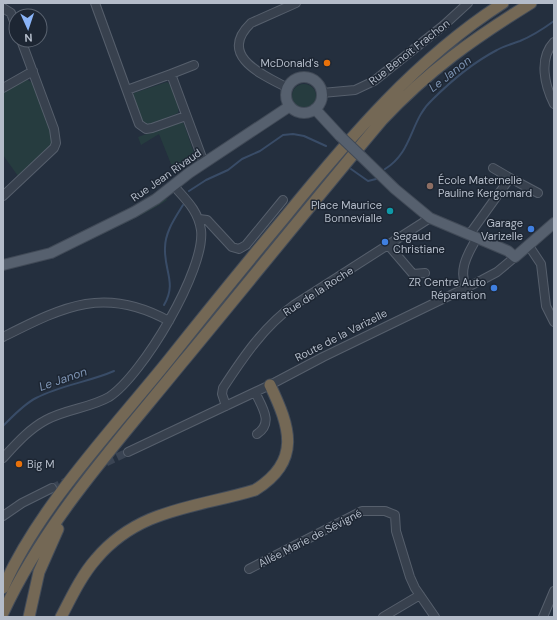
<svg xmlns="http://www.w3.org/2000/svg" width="557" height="620" viewBox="0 0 557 620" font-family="'DM Sans',sans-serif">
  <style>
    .green { fill: #263c3f }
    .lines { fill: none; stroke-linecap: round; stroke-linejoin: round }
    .stream { stroke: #394c67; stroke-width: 2 }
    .minor-tunnel { stroke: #3a4453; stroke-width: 8; stroke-dasharray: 8 4; stroke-linecap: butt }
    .minor-casing { stroke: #565f6c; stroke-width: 10 }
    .major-casing { stroke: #414a57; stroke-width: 12 }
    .highway-casing { stroke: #434c59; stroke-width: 13 }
    .minor { stroke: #38414e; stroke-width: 8 }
    .major { stroke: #56606e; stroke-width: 10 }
    .highway { stroke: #746855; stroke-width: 11 }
    .major-bridge-casing { stroke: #414a57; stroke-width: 12; stroke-linecap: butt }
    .major-bridge { stroke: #56606e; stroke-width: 10 }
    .food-dot { fill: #e8710a; stroke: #1d2633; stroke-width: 1.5 }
    .education-dot { fill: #8d6e63; stroke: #1d2633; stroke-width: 1.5 }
    .culture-dot { fill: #0f9aa8; stroke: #1d2633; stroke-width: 1.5 }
    .shop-dot { fill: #3f7fe0; stroke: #1d2633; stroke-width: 1.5 }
    .labels { text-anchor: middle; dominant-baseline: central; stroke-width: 3; stroke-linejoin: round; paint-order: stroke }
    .street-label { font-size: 11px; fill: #b4bcc9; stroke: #1d2633 }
    .poi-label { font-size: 11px; fill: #b4bcc9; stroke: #1d2633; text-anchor: end }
    .water-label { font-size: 12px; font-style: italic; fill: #7c92b1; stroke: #1d2633 }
  </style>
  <rect width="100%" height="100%" fill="#242f3e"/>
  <!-- green -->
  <path class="green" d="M26,79L33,83L52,136V144L18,176L3,155V93Z
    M167,82C173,86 180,106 178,113L148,125L143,124L133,96L134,93Z
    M292 96a12 12 0 1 1 24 0a12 12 0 1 1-24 0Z
    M182,122L184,124L196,159L175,174L159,134L141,145L138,137Z
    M166,198L167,200C151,211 133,219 115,228C79,246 44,263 3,270V269L74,247L150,209Z"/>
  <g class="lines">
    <!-- stream -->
    <path class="stream" d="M351,169L368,181L376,179
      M385,169C413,152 410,120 432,100C451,81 474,62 497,50C504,46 512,44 520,41C532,36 543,29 554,21
      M189,191L206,180L228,170L242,159L260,151L283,135L293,134L304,136L326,146
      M164,305C177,283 164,271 165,248C165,232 175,218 183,205
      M3,426C13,416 24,404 36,398C61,385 89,382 114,371"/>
    <!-- minor-tunnel -->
    <path class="minor-tunnel" d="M52,488L128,452"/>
    <!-- minor casing -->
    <g class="minor-casing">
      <path id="minor" d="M95,3L139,124L146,129L152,128L186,116
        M3,8L11,13L16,27
        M554,42C538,59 545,86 554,104
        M171,74L194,65
        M3,88L33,71
        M288,88C263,75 217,56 251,23L296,3
        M127,90L171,74L204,163
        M322,93L355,90L374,81L444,25L468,3
        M493,168L510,178
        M3,196L54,148L56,143L54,129L21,40
        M199,219L207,220L232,247L239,249L246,245L283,200
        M469,235L510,178L538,193
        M389,246L413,274L425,273
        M529,246L541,264L546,306L554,322
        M466,288C459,271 466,257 474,243
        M3,337C63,307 104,285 169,321
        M255,392C262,407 274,423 257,434
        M226,406L222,394L223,388C242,359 264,326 294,305L430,218
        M128,452L270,385L323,357L482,280L497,272L515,257
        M3,458C16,444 29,429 46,420C66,409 90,408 109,397C142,376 206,269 201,230C198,210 186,200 173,185
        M3,516L22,503L52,488
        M249,569L362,511H385L395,515L396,531L410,577L415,588L435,617
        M383,617L420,595
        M543,617L554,591"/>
    </g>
    <!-- major casing -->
    <g class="major-casing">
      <path id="major" d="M286 95a18 18 0 1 1 36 0a18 18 0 1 1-36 0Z
        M315,109L340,136
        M362,157L395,189L430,218L508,251L515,257L554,223
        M3,265L51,253L134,212L156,199L189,173L290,106"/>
    </g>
    <!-- highway casing -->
    <g class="highway-casing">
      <path id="highway" d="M3,588C38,508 112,430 167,362C206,313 245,265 285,217C350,137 416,59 503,3
        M3,613C46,520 117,443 181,364C248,283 314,201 382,120C429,70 473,39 531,3
        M29,617L39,572L58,529
        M61,617C71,598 81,576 96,559C139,508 196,508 255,490C302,461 290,427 270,385"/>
    </g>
    <!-- minor -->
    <use href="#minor" class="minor"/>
    <!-- major -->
    <use href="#major" class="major"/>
    <!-- highway -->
    <use href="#highway" class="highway"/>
    <!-- major-bridge casing -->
    <g class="major-bridge-casing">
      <path id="major-bridge" d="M340,136L362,157"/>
    </g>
    <!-- major-bridge -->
    <use href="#major-bridge" class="major-bridge"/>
  </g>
  <!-- markers -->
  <g class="food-dot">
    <circle cx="327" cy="63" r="4"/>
    <circle cx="19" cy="464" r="4"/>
  </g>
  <circle class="education-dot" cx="430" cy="186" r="4"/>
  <circle class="culture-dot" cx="390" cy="211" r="4"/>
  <g class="shop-dot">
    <circle cx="531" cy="229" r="4"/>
    <circle cx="385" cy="242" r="4"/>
    <circle cx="494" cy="288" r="4"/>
  </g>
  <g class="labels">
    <!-- street labels -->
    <g class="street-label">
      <text transform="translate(409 52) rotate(-38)">Rue Benoît Frachon</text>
      <text transform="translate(166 175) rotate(-35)">Rue Jean Rivaud</text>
      <text transform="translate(318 291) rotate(-33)">Rue de la Roche</text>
      <text transform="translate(341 335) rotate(-27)">Route de la Varizelle</text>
      <text transform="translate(310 538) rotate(-27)">Allée Marie de Sévigné</text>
    </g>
    <!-- poi labels -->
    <g class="poi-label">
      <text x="319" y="63">McDonald's</text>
      <text x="438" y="180" text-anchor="start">École Maternelle<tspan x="438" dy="13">Pauline Kergomard</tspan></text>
      <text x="382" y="205">Place Maurice<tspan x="382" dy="13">Bonnevialle</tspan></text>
      <text x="523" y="223">Garage<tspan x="523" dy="13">Varizelle</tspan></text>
      <text x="393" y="236" text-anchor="start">Segaud<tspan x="393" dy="13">Christiane</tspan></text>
      <text x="486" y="282">ZR Centre Auto<tspan x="486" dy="13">Réparation</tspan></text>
      <text x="27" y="464" text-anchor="start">Big M</text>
    </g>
    <!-- water labels -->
    <g class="water-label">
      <text transform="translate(450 74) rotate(-38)">Le Janon</text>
      <text transform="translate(63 379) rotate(-19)">Le Janon</text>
    </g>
  </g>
  <!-- border -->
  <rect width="557" height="620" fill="none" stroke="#b4bcc9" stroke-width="8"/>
  <!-- north arrow -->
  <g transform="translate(28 28) rotate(177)"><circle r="19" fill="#1d2633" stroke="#59626f"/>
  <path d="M0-3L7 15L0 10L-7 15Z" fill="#8ab4f8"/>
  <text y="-6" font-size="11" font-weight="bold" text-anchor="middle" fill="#b4bcc9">N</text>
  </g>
</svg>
